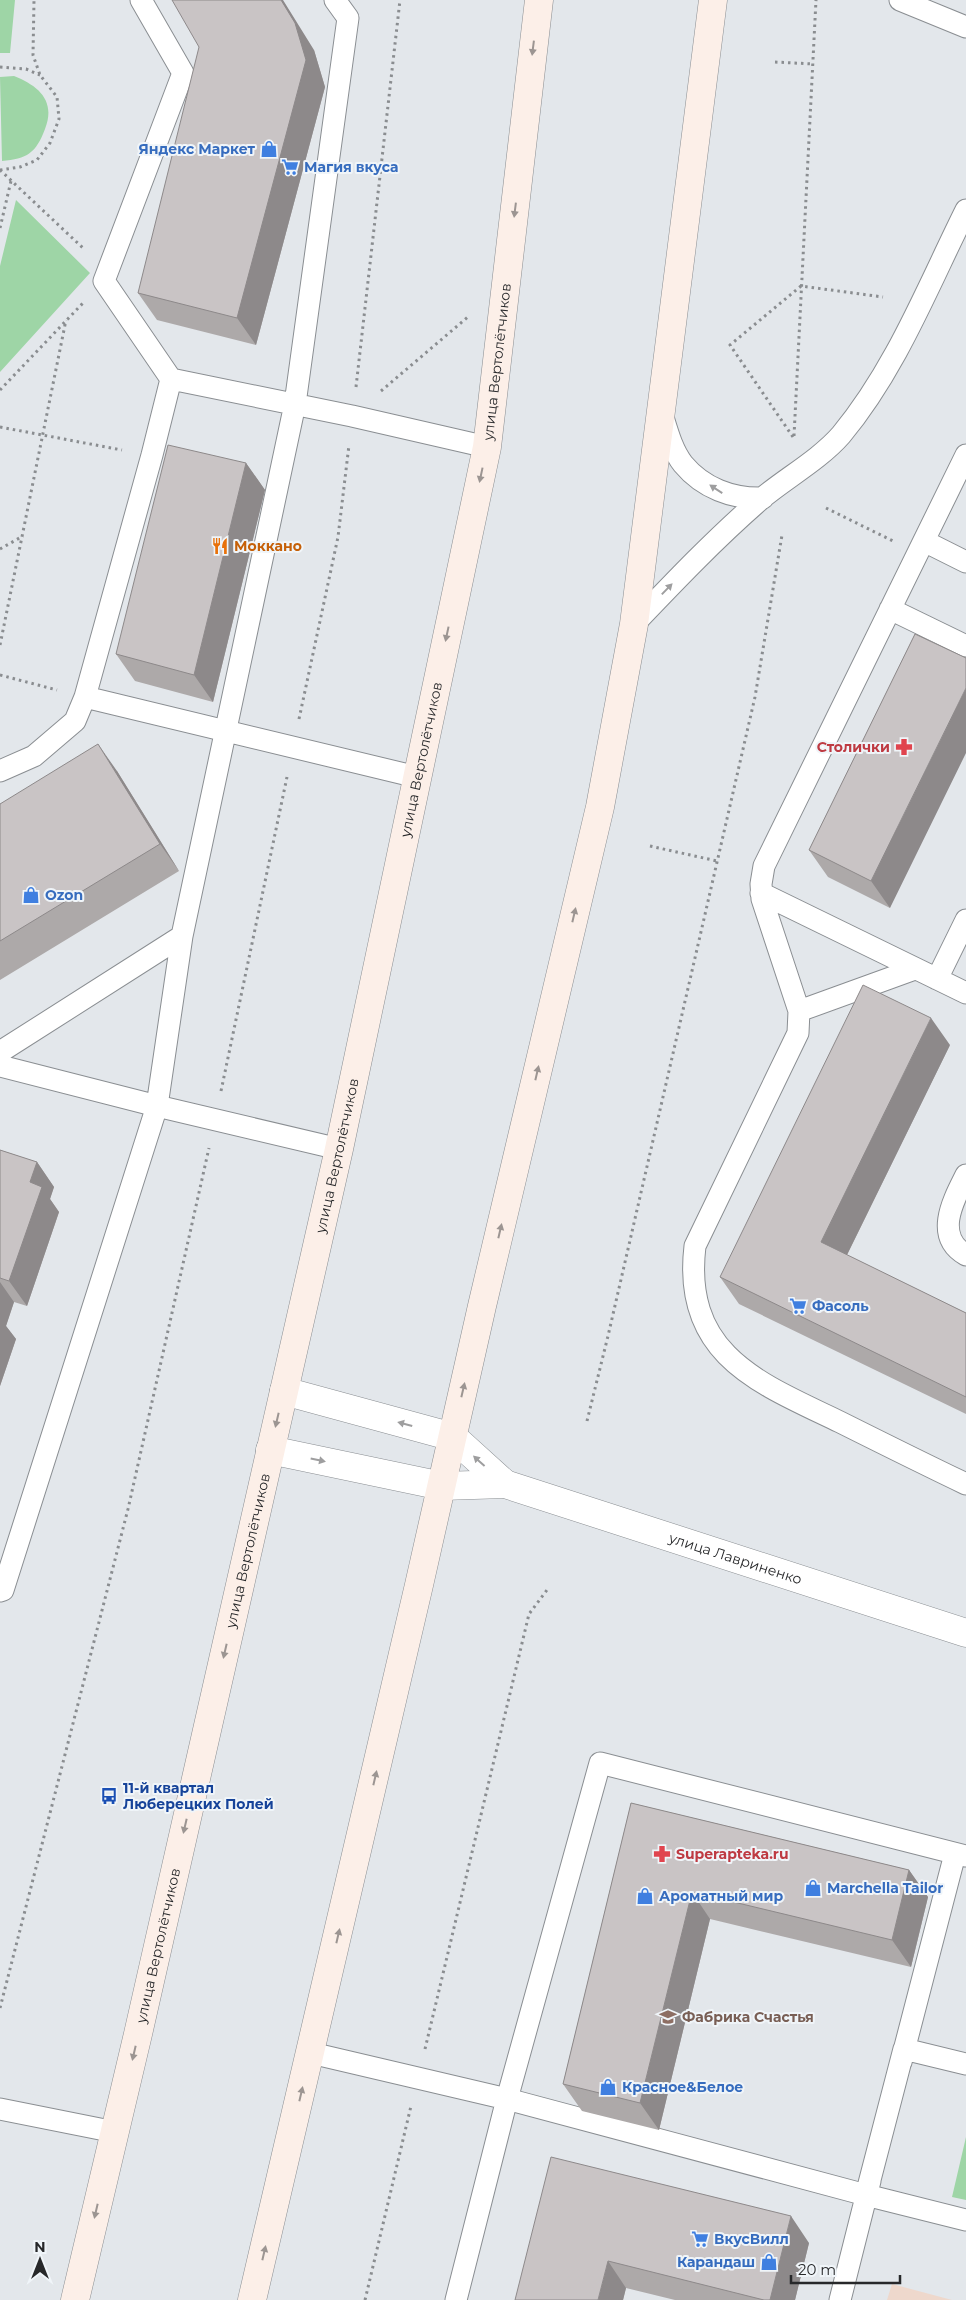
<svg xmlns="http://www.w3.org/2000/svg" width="966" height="2300" viewBox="0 0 966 2300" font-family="Montserrat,sans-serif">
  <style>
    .education { fill: #eed8cc }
    .green { fill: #9ed5a6 }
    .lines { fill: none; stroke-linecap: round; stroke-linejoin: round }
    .lane-casing { stroke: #8a8e92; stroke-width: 23 }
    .street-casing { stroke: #8a8e92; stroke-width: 29 }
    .secondary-casing { stroke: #8a8e92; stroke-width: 29 }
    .path { stroke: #8a8d90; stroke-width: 3; stroke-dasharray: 2.5 4; stroke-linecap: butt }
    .lane { stroke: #fff; stroke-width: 21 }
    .street { stroke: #fff; stroke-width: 28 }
    .secondary { stroke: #fcefe8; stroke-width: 28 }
    .wall { fill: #ada9a9 }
    .shaded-wall { fill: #8d898a }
    .building { fill: #c9c4c5; stroke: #8d898a }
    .oneway { fill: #9c9592 }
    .oneway2 { fill: #9e9e9f }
    .labels { text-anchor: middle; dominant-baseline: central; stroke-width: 4; stroke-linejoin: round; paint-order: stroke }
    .shop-label { font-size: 14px; font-weight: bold; fill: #366cbe; stroke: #f0f5f9; text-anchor: start }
    .street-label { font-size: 14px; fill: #27282a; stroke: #f0f5f9 }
    .food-label { font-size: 14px; font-weight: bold; fill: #c56008; stroke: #f0f5f9; text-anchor: start }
    .health-label { font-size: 14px; font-weight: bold; fill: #be3a42; stroke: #f0f5f9; text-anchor: end }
    .transit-label { font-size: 14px; font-weight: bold; fill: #164399; stroke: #f0f5f9; text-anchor: start }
    .education-label { font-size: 14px; font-weight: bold; fill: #785e54; stroke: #f0f5f9; text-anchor: start }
  </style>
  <rect width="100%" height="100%" fill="#e3e7eb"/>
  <!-- education -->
  <path class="education" d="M892,2284L952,2300H887Z"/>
  <!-- green -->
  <path class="green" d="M0,0H15L10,53H0Z
    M14,76C39,86 56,101 45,129C36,153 27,159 2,161L0,77Z
    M16,200L90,273L0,372V266Z
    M966,2137V2200L952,2197Z"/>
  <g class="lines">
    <!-- lane casing -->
    <g class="lane-casing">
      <path id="lane" d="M141,0L183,73L104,281L171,379L352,416L487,447
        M900,0L966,27
        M662,414C667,430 672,450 683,464C703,488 732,499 763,498
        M966,455L764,866L761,884L762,899L799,1011L798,1033L695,1246C682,1355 759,1383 840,1422C882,1443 924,1464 966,1484
        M924,541L966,562
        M890,609L966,646
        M634,624C675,581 716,538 761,499C786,478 819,460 841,435C896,369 928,286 966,210
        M85,697L417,777
        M0,771L34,756L75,721L85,697L152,455L171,379
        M761,893L966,993
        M182,936L157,1106L339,1149
        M937,979L966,920
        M799,1011L915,969
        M0,1052L182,936L295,404L348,18L335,0
        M0,1066L157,1106L3,1590L0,1591
        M966,1175C954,1199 933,1236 966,1255
        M966,1856L600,1763L507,2099L866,2195L904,2049L966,2064
        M311,2053L507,2099L456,2300
        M901,2062L955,1854
        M0,2109L115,2132
        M866,2195L966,2220
        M840,2300L870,2181"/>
    </g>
    <!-- street casing -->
    <g class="street-casing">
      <g id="street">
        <path d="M284,1391L453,1437L505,1484"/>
        <path id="s1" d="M270,1450L442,1486L505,1484L966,1633"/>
      </g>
    </g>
    <!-- secondary casing -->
    <g class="secondary-casing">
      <g id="secondary">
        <path id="s2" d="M75,2300L138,2034L339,1149L487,447L539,0"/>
        <path d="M252,2300L419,1585L482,1306L600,807L634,624L713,0"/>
      </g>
    </g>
    <!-- path -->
    <path class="path" d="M775,62L813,64
      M0,67L26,69L40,75
      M0,170L20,167L37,160L50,143L59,119L57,97L40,75L33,55L34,0
      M0,170L84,249
      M0,228L11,181
      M356,387L400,0
      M0,390L83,303
      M381,391L469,316
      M0,427L122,450
      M794,436L816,0
      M793,437L730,345L801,286L883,297
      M826,508L893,541
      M0,549L23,536
      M0,645L66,320
      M0,675L57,690
      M299,719L338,537L349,445
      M650,846L717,861
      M221,1091L287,777
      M587,1421L608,1336L755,697L782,535
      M0,2008L128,1509L209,1148
      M425,2049L529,1614L547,1590
      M365,2300L411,2106"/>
    <!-- lane -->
    <use href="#lane" class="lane"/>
    <!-- street -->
    <use href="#street" class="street"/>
    <!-- secondary -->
    <use href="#secondary" class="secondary"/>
  </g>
  <!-- wall -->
  <path class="wall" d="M314,50L325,87L256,345L157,320L138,293Z
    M246,463L265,490L213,702L135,681L116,654Z
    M915,634L890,908L828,877L809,850Z
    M117,771L179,871L0,980V804Z
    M950,1045L847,1255L966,1313V1414L739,1304L720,1277Z
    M0,1150L37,1162L54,1187L50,1199L59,1212L27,1306L14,1302L6,1326L16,1339L0,1386Z
    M631,1803L909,1870L928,1897L911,1967L710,1919L659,2130L582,2111L563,2084Z
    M551,2157L809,2243L795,2300H675L626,2288L623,2300Z"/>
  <!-- shaded-wall -->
  <path class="shaded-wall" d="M281,0H283L314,50L325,87L256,345L237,318Z
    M246,463L265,490L213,702L194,675Z
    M966,688V753L890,908L871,881Z
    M98,744L117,771L179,871L160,844Z
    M931,1018L950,1045L840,1269L821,1242Z
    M37,1162L54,1187L50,1199L59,1212L27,1306L9,1281L30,1182Z
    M0,1282L14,1302L6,1326L16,1339L0,1386Z
    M909,1870L928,1897L911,1967L892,1940Z
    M692,1892L710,1919L659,2130L640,2103Z
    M791,2216L809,2243L795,2300H770Z
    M608,2261L626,2288L623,2300H598Z"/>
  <!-- building -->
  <path class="building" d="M172,0H281L295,23L306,60L237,318L138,293L199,47Z
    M168,445L246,463L194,675L116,654Z
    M915,634L966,658V688L871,881L809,850Z
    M98,744L160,844L0,941V804Z
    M863,985L931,1018L821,1242L966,1313V1397L720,1277Z
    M0,1150L37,1162L30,1182L42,1187L9,1281L0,1278Z
    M631,1803L909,1870L892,1940L692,1892L640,2103L563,2084Z
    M551,2157L791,2216L770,2300H764L608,2261L598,2300H515Z"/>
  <!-- one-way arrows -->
  <defs><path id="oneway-solid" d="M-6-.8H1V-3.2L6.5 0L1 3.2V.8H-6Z" transform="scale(1.25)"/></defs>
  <g class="oneway">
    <use href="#oneway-solid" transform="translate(533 48) rotate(97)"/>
    <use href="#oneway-solid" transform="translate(515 210) rotate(97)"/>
    <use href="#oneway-solid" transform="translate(481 475) rotate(102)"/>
    <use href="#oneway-solid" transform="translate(447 634) rotate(102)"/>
    <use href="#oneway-solid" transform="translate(574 915) rotate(-77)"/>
    <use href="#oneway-solid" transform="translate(537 1073) rotate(-77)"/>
    <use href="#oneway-solid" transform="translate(500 1231) rotate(-77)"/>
    <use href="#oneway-solid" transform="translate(463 1390) rotate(-77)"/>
    <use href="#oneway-solid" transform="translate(277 1420) rotate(103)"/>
    <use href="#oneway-solid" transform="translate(225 1651) rotate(103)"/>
    <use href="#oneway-solid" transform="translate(375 1778) rotate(-77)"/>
    <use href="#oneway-solid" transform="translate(185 1826) rotate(103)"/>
    <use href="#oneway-solid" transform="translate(338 1936) rotate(-77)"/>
    <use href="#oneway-solid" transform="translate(134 2053) rotate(103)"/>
    <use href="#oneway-solid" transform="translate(301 2094) rotate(-77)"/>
    <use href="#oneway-solid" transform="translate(96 2211) rotate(103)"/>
    <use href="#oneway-solid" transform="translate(264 2253) rotate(-77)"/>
  </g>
  <g class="oneway2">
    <use href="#oneway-solid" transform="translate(716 489) rotate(-147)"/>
    <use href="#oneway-solid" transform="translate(667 589) rotate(-46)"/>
    <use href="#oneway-solid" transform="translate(405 1424) rotate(-165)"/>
    <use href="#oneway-solid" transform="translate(318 1460) rotate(12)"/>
    <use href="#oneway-solid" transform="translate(479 1461) rotate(-138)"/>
  </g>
  <!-- icons -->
  <defs>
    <g id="shop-bare" transform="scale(1.35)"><path d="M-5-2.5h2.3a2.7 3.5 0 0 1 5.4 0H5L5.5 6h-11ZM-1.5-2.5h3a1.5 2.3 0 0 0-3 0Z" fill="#3f7fe0" stroke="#f0f5f9" stroke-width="2.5" paint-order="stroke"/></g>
    <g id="supermarket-bare" transform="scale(1.35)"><path d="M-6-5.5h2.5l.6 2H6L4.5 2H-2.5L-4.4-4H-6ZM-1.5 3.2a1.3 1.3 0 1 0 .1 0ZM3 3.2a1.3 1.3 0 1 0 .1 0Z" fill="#3f7fe0" stroke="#f0f5f9" stroke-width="2.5" paint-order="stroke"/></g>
    <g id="restaurant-bare" transform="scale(1.35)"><path d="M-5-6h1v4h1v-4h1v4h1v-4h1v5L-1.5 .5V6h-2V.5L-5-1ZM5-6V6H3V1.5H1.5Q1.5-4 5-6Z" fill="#e8710a" stroke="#f0f5f9" stroke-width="2.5" paint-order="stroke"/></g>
    <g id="pharmacy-bare" transform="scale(1.35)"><path d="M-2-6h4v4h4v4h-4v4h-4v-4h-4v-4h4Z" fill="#e0444e" stroke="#f0f5f9" stroke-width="2.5" paint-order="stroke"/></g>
    <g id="bus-bare" transform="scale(1.35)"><path d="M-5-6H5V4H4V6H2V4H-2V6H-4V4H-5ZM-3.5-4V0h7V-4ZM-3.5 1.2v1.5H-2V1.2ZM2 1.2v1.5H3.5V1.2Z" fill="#1a4fb4" stroke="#f0f5f9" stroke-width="2.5" paint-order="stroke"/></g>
    <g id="school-bare" transform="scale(1.35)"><path d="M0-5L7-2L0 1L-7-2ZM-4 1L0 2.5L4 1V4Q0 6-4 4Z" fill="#8d6e63" stroke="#f0f5f9" stroke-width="2.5" paint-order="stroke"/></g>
  </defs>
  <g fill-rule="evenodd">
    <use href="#shop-bare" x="269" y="149"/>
    <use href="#supermarket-bare" x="290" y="167"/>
    <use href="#restaurant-bare" x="220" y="546"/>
    <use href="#pharmacy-bare" x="904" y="747"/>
    <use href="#shop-bare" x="31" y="895"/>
    <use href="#supermarket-bare" x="798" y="1306"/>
    <use href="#bus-bare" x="109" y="1796"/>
    <use href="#pharmacy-bare" x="662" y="1854"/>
    <use href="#shop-bare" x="813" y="1888"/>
    <use href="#shop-bare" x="645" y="1896"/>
    <use href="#school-bare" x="668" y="2017"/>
    <use href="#shop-bare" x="608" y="2087"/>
    <use href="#supermarket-bare" x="700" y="2239"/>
    <use href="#shop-bare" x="769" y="2262"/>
  </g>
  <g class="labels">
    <!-- shop labels -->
    <g class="shop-label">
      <text x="255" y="149" text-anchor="end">Яндекс Маркет</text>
      <text x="304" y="167">Магия вкуса</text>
      <text x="45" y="895">Ozon</text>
      <text x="812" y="1306">Фасоль</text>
      <text x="827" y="1888">Marchella Tailor</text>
      <text x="659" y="1896">Ароматный мир</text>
      <text x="622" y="2087">Красное&amp;Белое</text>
      <text x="714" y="2239">ВкусВилл</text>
      <text x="755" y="2262" text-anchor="end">Карандаш</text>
    </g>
    <!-- street labels -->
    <g class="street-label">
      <text stroke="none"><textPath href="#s2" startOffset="1984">улица Вертолётчиков</textPath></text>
      <text stroke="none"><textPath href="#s2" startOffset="1579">улица Вертолётчиков</textPath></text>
      <text stroke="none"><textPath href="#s2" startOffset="1174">улица Вертолётчиков</textPath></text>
      <text stroke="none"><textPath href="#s2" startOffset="769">улица Вертолётчиков</textPath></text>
      <text stroke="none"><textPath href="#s1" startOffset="481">улица Лавриненко</textPath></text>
      <text stroke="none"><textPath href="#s2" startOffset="364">улица Вертолётчиков</textPath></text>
    </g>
    <!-- food labels -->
    <g class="food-label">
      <text x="234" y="546">Моккано</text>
    </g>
    <!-- health labels -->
    <g class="health-label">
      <text x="890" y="747">Столички</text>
      <text x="676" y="1854" text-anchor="start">Superapteka.ru</text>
    </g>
    <!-- transit labels -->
    <g class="transit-label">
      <text x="123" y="1788">11-й квартал<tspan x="123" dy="16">Люберецких Полей</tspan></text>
    </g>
    <!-- education labels -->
    <g class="education-label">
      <text x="682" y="2017">Фабрика Счастья</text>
    </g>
  </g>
  <!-- north arrow -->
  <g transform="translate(40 2260)" stroke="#f0f5f9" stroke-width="4" paint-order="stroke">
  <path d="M0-4L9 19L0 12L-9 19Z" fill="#27282a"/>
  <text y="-8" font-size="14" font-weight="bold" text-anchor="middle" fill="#27282a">N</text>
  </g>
  <!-- scale -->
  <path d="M791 2275v8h109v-8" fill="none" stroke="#27282a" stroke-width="2.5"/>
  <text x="798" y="2275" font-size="15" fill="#27282a" stroke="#f0f5f9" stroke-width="4" paint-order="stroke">20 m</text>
</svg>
